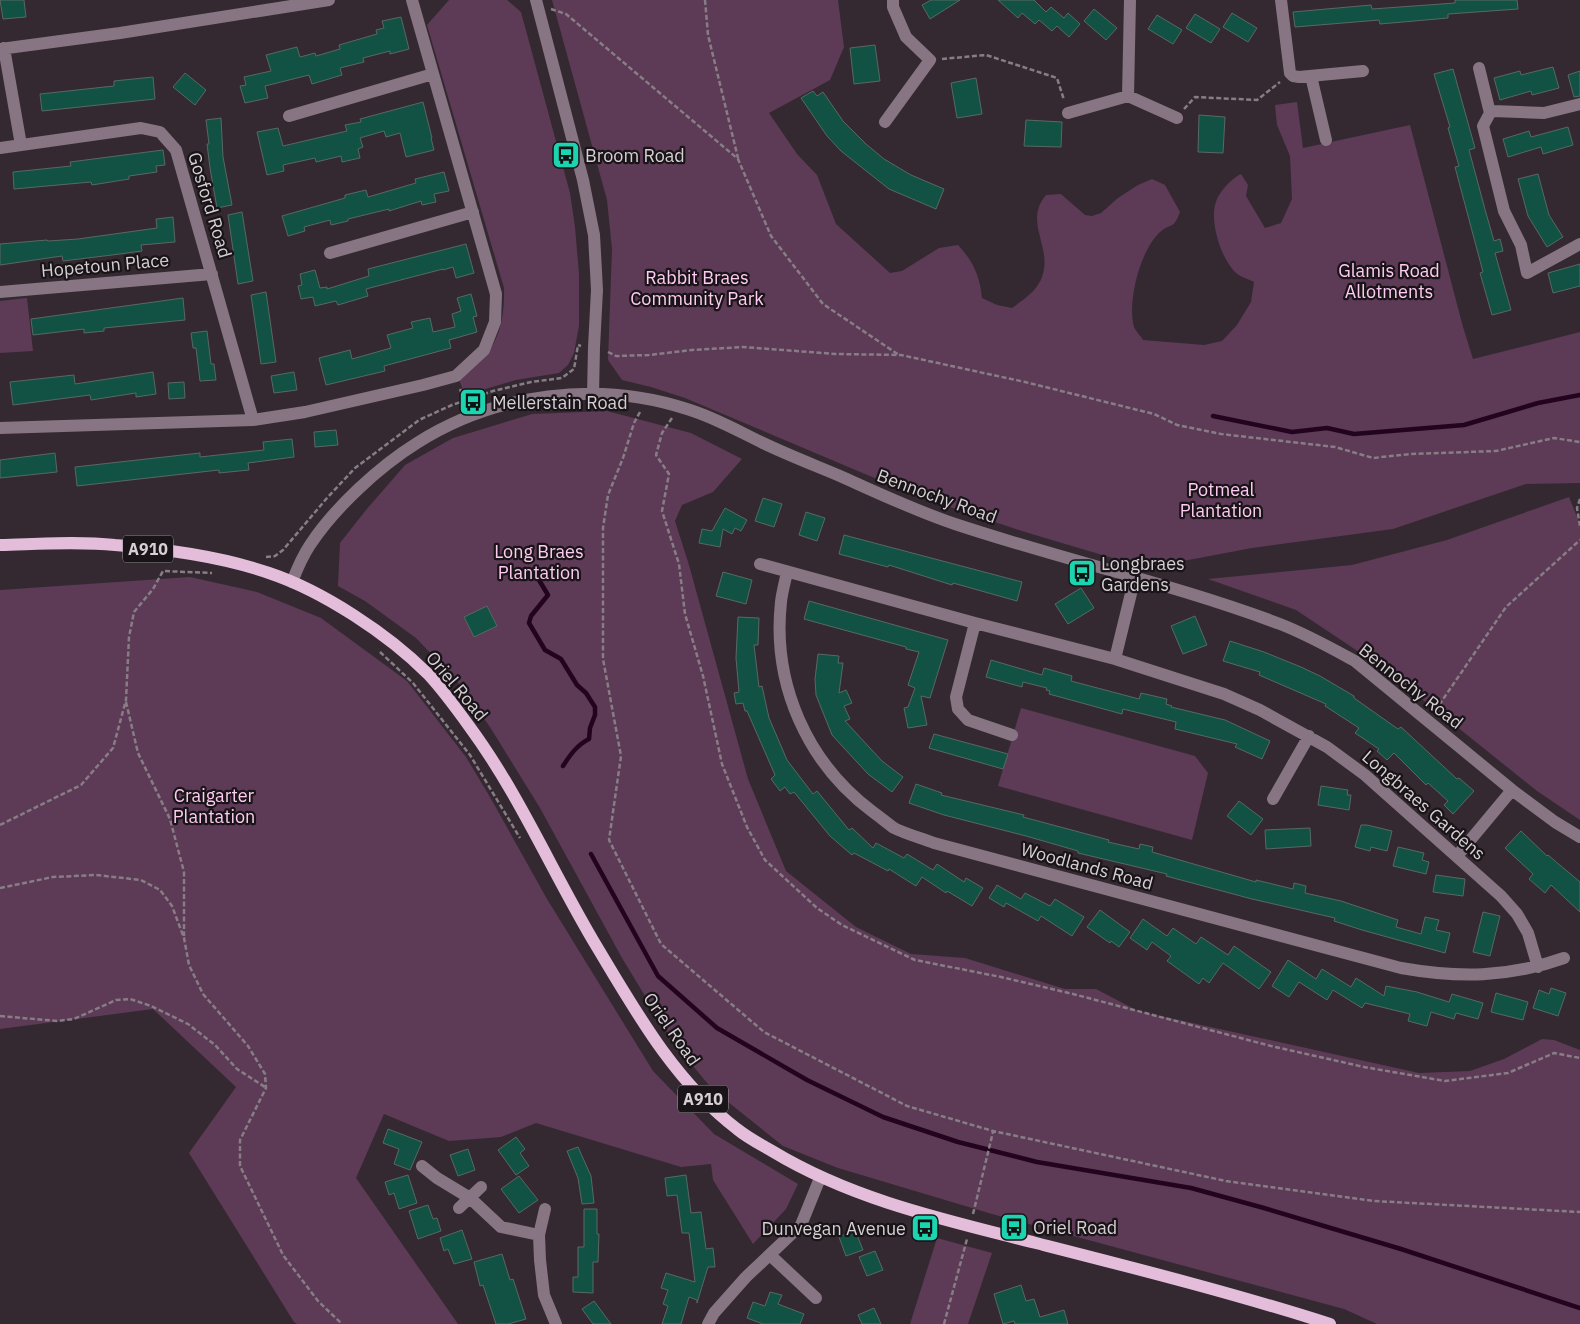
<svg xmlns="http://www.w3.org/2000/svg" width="1580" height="1324" viewBox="0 0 1580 1324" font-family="'IBM Plex Sans',sans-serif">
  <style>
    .green { fill: #5d3a56 }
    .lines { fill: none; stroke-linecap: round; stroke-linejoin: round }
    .stream { stroke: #23041f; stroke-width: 4.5 }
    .building { fill: #125244; stroke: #586863 }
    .path { stroke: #877e85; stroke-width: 2.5; stroke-dasharray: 5 2.5; stroke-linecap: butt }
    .minor { stroke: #887583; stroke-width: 12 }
    .major { stroke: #e3bdda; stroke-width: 12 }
    .labels { text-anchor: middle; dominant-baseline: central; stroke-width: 4.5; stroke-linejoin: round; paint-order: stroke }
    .shield { fill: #191417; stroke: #9d979b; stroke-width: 1 }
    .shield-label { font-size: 16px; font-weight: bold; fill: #d6cfd4 }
    .poi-label { font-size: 18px; fill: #d6cfd4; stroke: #191417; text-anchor: start }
    .street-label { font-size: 18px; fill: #d6cfd4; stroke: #191417 }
    .park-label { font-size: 18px; fill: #ffcbf3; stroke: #191417 }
  </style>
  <rect width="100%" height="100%" fill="#342931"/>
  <!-- green -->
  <path class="green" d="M449,0H507L521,12L570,193L575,227L579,274V326L574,353L568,365L559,373L516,380L465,395L458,377C495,358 505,328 504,288L427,25Z
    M552,0H838L844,47L830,80L769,113L797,154L817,175L836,224L890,273L902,271L939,248L958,245C973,261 980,276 982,298L997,305L1012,308C1023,300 1037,291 1042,277C1053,247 1023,222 1046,195L1061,194L1085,215L1092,216L1101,213L1118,198L1138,185L1152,179L1165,185L1180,212C1173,231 1171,222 1159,233C1140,252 1127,301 1134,327C1136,332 1141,336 1143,340L1204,345L1222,341L1237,325L1251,302L1254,282C1248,279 1238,276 1234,271C1221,257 1209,221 1216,202C1219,192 1232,178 1241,174L1248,185L1246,196L1265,228L1281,223L1292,199L1290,156L1277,125L1275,105L1297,102L1303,148L1410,125L1463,327L1473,359L1580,332V483L1526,484L1393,529L1252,548L1146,568L1025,532L917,496L685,398L651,387L622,380L608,360L612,249L607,200Z
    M27,298L33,351L0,353V301Z
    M607,411L691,433L742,459L713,492L682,505L675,521L689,565L748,779L786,871L856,927L911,954L965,958L1065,989H1096L1138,1011L1419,1073L1470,1071L1504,1059L1542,1039L1554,1040L1580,1050V1324H1377L1344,1309L992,1214L838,1168L783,1146L713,1090L673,1042L622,958L540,808L490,727L456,680L416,638L365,601L338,586L340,543L366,510L405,465L453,438L532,414Z
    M1569,497L1580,524V820L1537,791L1436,710L1362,654L1296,610L1208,579L1352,565L1447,540Z
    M190,577L257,592L321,618L407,681L466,757L490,797L547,899L653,1071L714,1134L798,1184L786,1209L753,1244L713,1180L711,1164L681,1167L536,1123L501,1137L449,1141L384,1114L356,1178L458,1324H297L294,1322L189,1153L236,1087L153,1009L0,1029V590Z
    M1021,708L1195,756L1208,773L1192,840L998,786Z
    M937,1238L992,1253L968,1324H910Z"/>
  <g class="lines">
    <!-- stream -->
    <path class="stream" d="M1213,416L1292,432L1327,428L1354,434L1464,425L1538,403L1580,395
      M539,572V580L548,595L531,616L529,623L545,650L561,659L577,685L586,693L595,707V715L590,728L589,739C577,745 570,755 563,766
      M591,854L658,976L717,1028L807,1080L883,1117L958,1142L1037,1162L1191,1188L1264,1208L1401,1249L1580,1308"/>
  </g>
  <!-- building -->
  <path class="building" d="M0,0H24L26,17L3,19Z
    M931,0H960L930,19L922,5Z
    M998,0H1034L1046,12L1051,7L1064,18L1068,13L1080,24L1069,37L1057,26L1052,31L1039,20L1035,24L1022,13L1018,18Z
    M1455,0H1517L1518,9L1448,14V18L1380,24L1379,20L1295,27L1293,12L1371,5L1372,9L1455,3Z
    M1094,9L1117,28L1106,40L1084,21Z
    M1232,13L1257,28L1248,42L1223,27Z
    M1195,14L1220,29L1211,43L1186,28Z
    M1157,15L1182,30L1173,44L1148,29Z
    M401,17L409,49L390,54V51L363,58L364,62L340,68L342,75L312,84L309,75L265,86L268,98L245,103L240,86L246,85L244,77L271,71L266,55L297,47L300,57L315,53L316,56L340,49L339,45L377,34L376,30L384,28L382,21Z
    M875,45L880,81L854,84L850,48Z
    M1553,67L1559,88L1532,95L1531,91L1500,100L1494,78L1520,71L1521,75Z
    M1453,69L1475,148L1469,150L1486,213L1494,241L1500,239L1503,251L1495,253L1511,310L1492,315L1480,273L1483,272L1455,167L1459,166L1448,128L1450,127L1434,74Z
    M1580,71V96L1574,97L1568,75Z
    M185,73L206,90L195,105L173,87Z
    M153,77L155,99L42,111L40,94L114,86V81Z
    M976,78L982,114L957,118L951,83Z
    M813,91L817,96L823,92L843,121L866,144L884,159L911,175L944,189L936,209L889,189L841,151L827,136L801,98Z
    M423,102L432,138H431L434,150L406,157L400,133L386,137L384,131L360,138L363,147L358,149L360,158L342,162L341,156L316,162L315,158L283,165L284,171L267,175L257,132L278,128L283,146L347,131L345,125L361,122L360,119Z
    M1199,115L1225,117L1223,153L1198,152Z
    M221,118L223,157L232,205L217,208L210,168L207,144H209L206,120Z
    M1026,120L1062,122L1061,147L1024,146Z
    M1568,127L1573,145L1543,154L1541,147L1508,157L1503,139L1529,131L1531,137Z
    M163,150L165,165L156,166L157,172L129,176V179L92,185L91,182L14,189L13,172L71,166L70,162Z
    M444,172L449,191L434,194L436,202L422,205L421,201L389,211V209L348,219V221L331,225L330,220L304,227L305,231L288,236L282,216L345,198V195L366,190L368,197L416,183L415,179Z
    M1538,174L1549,215L1563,237L1547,247L1528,216L1518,179Z
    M242,212L253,281L238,284L228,215Z
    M173,217L175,242L141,245L142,251L112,255L63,261L62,256L0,265V244L47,240L48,241L78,239L157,228L156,219Z
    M466,244L474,273L456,278L453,267L443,270V269L366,289L368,296L338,305L336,301L315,306L313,297L301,299L298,286L302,285L300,274L315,270L320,288L327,287V289L369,276L368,269Z
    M1580,264V286L1553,293L1548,273Z
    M266,292L276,362L261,364L251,295Z
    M471,294L477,316L473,317L477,332L449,340L451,348L384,366L385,371L326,385L319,358L350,350L352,359L391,348L387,335L413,328L411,322L430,318L433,332L455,327L452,314L461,311L457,298Z
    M183,298L185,320L104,328V331L84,333V329L33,335L31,319Z
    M207,331L211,364H214L216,380L200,381L196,348H193L191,333Z
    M153,372L156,394L136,397V393L91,400L90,395L13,405L10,382L74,375L75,384Z
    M294,372L297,390L274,393L271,376Z
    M184,382L185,398L169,399L168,383Z
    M336,430L338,445L315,447L314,432Z
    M292,439L294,457L248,463L249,470L219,473V470L77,486L75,467L200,453V457L264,450L263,442Z
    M55,453L57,472L0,478V460Z
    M763,498L782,504L774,527L755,521Z
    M725,508L747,520L741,531L735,528L732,534L723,529L720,547L699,543L702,529L712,531Z
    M806,512L825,518L817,541L799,535Z
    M844,535L1022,582L1017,601L953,583L952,585L889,565L888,567L839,554Z
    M723,572L752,580L746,604L716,596Z
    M1081,588L1094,608L1068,624L1055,604Z
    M809,601L948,640L930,698L921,696L927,725L908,728L904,708L908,707L915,688L908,685L919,652L906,649V647L804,619Z
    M487,606L497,626L474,637L464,617Z
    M1195,616L1207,645L1183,654L1171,626Z
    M738,617L759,618L758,645H754L759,687L762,686L769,718L787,760L813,794L817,791L849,830L852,828L873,848L876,843L904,858L907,854L933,870L937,864L964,882L966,878L983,888L972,906L947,891L946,893L922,877L916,886L889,869L888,871L854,853L852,855L830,836L794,792L790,794L785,787L780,791L771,779L775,775L747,711H745L743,703L736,704L734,693L739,692L736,658Z
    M1230,641L1264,652L1301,667L1320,676L1354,696V698L1398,729L1401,727L1457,779L1459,778L1474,791L1453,814L1444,805L1448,801L1428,783L1426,785L1394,753L1387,760L1377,751L1379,749L1355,733L1359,728L1325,706L1326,704L1259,675L1260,672L1223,661Z
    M818,654L839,656L838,663H843L839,693L846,690L852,703L844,706L850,719L845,721L882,761L903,777L892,792L868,774L832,735L816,695L815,679Z
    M991,660L1042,675L1044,668L1072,676L1071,681L1139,699L1141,693L1167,699L1166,704L1172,706L1171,707L1225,720L1270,741L1262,759L1235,747L1237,744L1175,729L1176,722L1123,709L1122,714L1049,694L1050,691L1046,690L1047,688L1023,682L1022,687L986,677Z
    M934,734L1008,754L1003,769L929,748Z
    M916,784L942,793L941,795L1024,815L1023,817L1109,840L1108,842L1139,849L1140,844L1153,847L1152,852L1256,882V880L1293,889L1294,883L1306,886L1305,893L1341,901L1398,920L1396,927L1421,934L1425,917L1439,920L1436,930L1450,933L1445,953L1362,930L1334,921L1335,918L1252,899L1166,876L1167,874L1078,853V851L1026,836L944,815L909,803Z
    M1321,786L1348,790L1347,795H1351L1349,810L1318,805Z
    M1239,801L1263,819L1251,835L1227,816Z
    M1361,825H1367L1392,831L1387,851L1371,847L1370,851L1355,847Z
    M1310,828L1311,846L1266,849L1265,830Z
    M1521,831L1547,856L1548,855L1580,882V912L1551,885L1545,893L1529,879L1533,874L1505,848Z
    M1398,847L1424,853L1422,860L1429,862L1426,874L1393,866Z
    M1436,875L1465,879L1463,896L1433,892Z
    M997,885L1021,899L1025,893L1050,906L1055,899L1084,917L1072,936L1041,916L1038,921L1006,903L1004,907L989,898Z
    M1100,910L1130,932L1119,947L1111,941L1110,943L1087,927Z
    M1483,912L1500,916L1490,956L1473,952Z
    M1143,919L1167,936L1173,928L1196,944L1201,937L1228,955L1234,946L1271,972L1259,989L1223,963L1209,983L1203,978L1199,984L1167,961L1171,956L1152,942L1147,950L1130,938Z
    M1288,960L1316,979L1322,969L1351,987L1356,978L1384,996L1386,986L1417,992L1449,1002L1452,994L1483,1003L1478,1019L1456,1013L1454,1019L1431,1012L1427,1026L1408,1021L1410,1014L1365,1003L1362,1008L1333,990L1327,1000L1299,982L1289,997L1272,986Z
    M1551,988L1566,993L1558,1016L1533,1008L1539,990L1549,994Z
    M1496,993L1528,1002L1523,1020L1491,1012Z
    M388,1129L422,1142L410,1170L394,1164L399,1149L383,1143Z
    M516,1137L525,1149L520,1153L529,1166L516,1175L498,1150Z
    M578,1147L591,1176L594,1203L582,1204L578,1178L567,1151Z
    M468,1149L475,1170L458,1176L450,1155Z
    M408,1175L417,1203L399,1209L394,1193L389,1195L385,1182Z
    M686,1175L691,1213L701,1212L706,1249L713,1248L715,1267H708L697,1303V1300L689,1297L681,1324H662L668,1306L663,1304L668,1290L661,1288L666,1273L695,1282L689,1233H682L677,1195L667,1196L665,1178Z
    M519,1176L538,1200L519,1213L501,1189Z
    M428,1205L433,1219L437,1218L441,1231L418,1239L409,1211Z
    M584,1209H597V1234H599L598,1262H593V1293L573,1292V1277H578V1247H584Z
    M462,1230L472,1259L454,1264L448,1249L444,1251L440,1238Z
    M855,1230L863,1250L846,1256L839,1237Z
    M875,1251L883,1270L867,1276L859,1257Z
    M502,1254L510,1280L513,1279L526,1319L508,1324H496L483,1285L480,1286L474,1262Z
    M1021,1285L1026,1301L1034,1299L1040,1317L1064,1310L1068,1324H1015L1014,1321L1003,1324L994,1294Z
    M770,1292L782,1295L778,1304L804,1314L800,1324H763L747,1318L753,1302L765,1306Z
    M594,1301L611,1324H593L582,1309Z
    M874,1308L881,1324H862L858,1315Z"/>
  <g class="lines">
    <!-- path -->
    <path class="path" d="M705,0L708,35L738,158
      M551,9L566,14L738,159L771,236L823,304L899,355
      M942,59L986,55L1057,78L1064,100
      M1184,109L1195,97L1257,100L1280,82
      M608,352L616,356L649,355L692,350L743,347L836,354L901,355L1025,382L1154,414L1177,425L1221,434L1335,447L1373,458L1410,454L1496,451L1554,438L1580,442
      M460,389L464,400
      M640,412L634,423L623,458L608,495L603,528V659L621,756L609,840L661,944L764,1032L907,1106L993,1131L1226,1181L1374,1201L1580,1212
      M672,418L662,433L656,455L669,474L662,511L679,564L685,614L703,676L722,764L747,827L765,860L817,908L842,925L915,960L1001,977L1073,994L1271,1046L1364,1067L1445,1081L1508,1073L1554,1053L1580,1058
      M1580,499L1577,508L1580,526
      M266,557L275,556L283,550L327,498L355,468L419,420L452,405L493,391L531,382L562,378L574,369L578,345L581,346
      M380,652L413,683L470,755L520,838
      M126,702L138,753L170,819L184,872V936
      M1435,711L1506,607L1580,540
      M0,825L81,785L113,748L126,700L129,637L134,612L153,589L163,571L212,573
      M0,888L53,877L96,875L141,880L160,890L172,906L184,938L189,965L203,994L248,1046L265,1074L266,1088L240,1140V1166L283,1255L318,1301L342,1324
      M0,1016L57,1021L74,1019L116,1000L130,999L151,1006L188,1024L215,1045L237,1069L265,1087
      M973,1214L993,1132
      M944,1324L967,1239"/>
    <!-- minor -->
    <path class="minor" d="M536,0L583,180L594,235L597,290L594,347L593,395
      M1281,0L1290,73L1293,76L1299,77L1363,71
      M4,48L21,145
      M0,49L120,33L329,0
      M1479,68L1490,113
      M1311,76L1326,140
      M1128,96L1130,0
      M1580,104L1544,113L1493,111L1490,113L1483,126L1504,211L1521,245L1527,273L1580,244
      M1068,113L1128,96L1177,118
      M289,116L433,74
      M885,122L930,60L906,37L893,7V0
      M0,148L141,128L160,132L176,150L253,420
      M330,253L473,212
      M0,292L212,274
      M0,428L253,420L305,412L423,385L456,376L484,350L495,322L496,294L412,0
      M760,564L975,623L1115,659L1224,694L1260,710L1327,747L1365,775L1501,896L1517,914L1528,933L1538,967
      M787,572C785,582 782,592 781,602C772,684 807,763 873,812C880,817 887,823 894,828C906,834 921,838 934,843L1401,968C1458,978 1508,978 1564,958
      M292,582C297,569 302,557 310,545C335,507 380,466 417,443C496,393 598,380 687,409C714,417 738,431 763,443C788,455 814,465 840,476C878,493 916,511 955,524C1063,560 1174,584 1280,624C1306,634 1331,648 1355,661L1512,790L1555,822L1580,837
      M975,623L956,697L958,709L968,720L1012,735
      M1115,659L1135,577
      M1273,799L1309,736
      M1457,856L1512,790
      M422,1166L437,1178L470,1198L501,1227L539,1235
      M459,1208L481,1187
      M545,1209L539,1235L540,1260L544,1295L556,1324
      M770,1255L816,1298
      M708,1324L714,1313L746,1277L801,1225L820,1178"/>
    <!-- major -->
    <path class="major" d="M0,545C38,544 78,541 115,545C167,549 220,556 269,573C323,591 388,634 428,674C443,690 456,708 469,726C520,795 553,874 597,947C636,1012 675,1082 737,1129C748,1138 760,1144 772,1151C853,1200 945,1220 1036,1243C1134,1268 1233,1293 1330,1324"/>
  </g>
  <!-- icons -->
  <defs>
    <g id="bus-square" transform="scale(1.4375)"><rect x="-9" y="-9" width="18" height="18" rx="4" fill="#1bd5b1" stroke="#191417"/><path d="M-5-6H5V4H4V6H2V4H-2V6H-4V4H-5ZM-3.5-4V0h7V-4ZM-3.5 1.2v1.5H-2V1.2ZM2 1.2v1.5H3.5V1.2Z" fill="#111"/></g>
  </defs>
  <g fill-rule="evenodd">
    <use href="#bus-square" x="566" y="155"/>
    <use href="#bus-square" x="473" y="402"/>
    <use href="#bus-square" x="1082" y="573"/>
    <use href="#bus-square" x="1014" y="1227"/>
    <use href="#bus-square" x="925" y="1228"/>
  </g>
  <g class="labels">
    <!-- shield labels -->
    <g class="shield">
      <rect x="123" y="535.5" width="50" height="27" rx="4"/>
      <rect x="678" y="1085.5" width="50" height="27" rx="4"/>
    </g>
    <g class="shield-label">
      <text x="148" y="549">A910</text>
      <text x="703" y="1099">A910</text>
    </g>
    <!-- poi labels -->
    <g class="poi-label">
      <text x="585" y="155">Broom Road</text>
      <text x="492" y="402">Mellerstain Road</text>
      <text x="1101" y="563">Longbraes<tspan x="1101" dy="21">Gardens</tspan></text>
      <text x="1033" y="1227">Oriel Road</text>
      <text x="906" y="1228" text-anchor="end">Dunvegan Avenue</text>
    </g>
    <!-- street labels -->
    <g class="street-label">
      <text transform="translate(210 205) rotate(73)">Gosford Road</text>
      <text transform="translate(105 265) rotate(-5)">Hopetoun Place</text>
      <text transform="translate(937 496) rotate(20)">Bennochy Road</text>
      <text transform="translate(457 686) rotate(50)">Oriel Road</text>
      <text transform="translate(1411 686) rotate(38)">Bennochy Road</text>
      <text transform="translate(1424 805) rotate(41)">Longbraes Gardens</text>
      <text transform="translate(1087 866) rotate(15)">Woodlands Road</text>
      <text transform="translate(672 1029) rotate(55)">Oriel Road</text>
    </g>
    <!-- park labels -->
    <g class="park-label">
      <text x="1389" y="270">Glamis Road<tspan x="1389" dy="21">Allotments</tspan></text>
      <text x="697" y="277">Rabbit Braes<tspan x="697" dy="21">Community Park</tspan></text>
      <text x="1221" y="489">Potmeal<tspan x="1221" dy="21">Plantation</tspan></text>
      <text x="539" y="551">Long Braes<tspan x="539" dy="21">Plantation</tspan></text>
      <text x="214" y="795">Craigarter<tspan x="214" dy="21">Plantation</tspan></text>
    </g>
  </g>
</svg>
